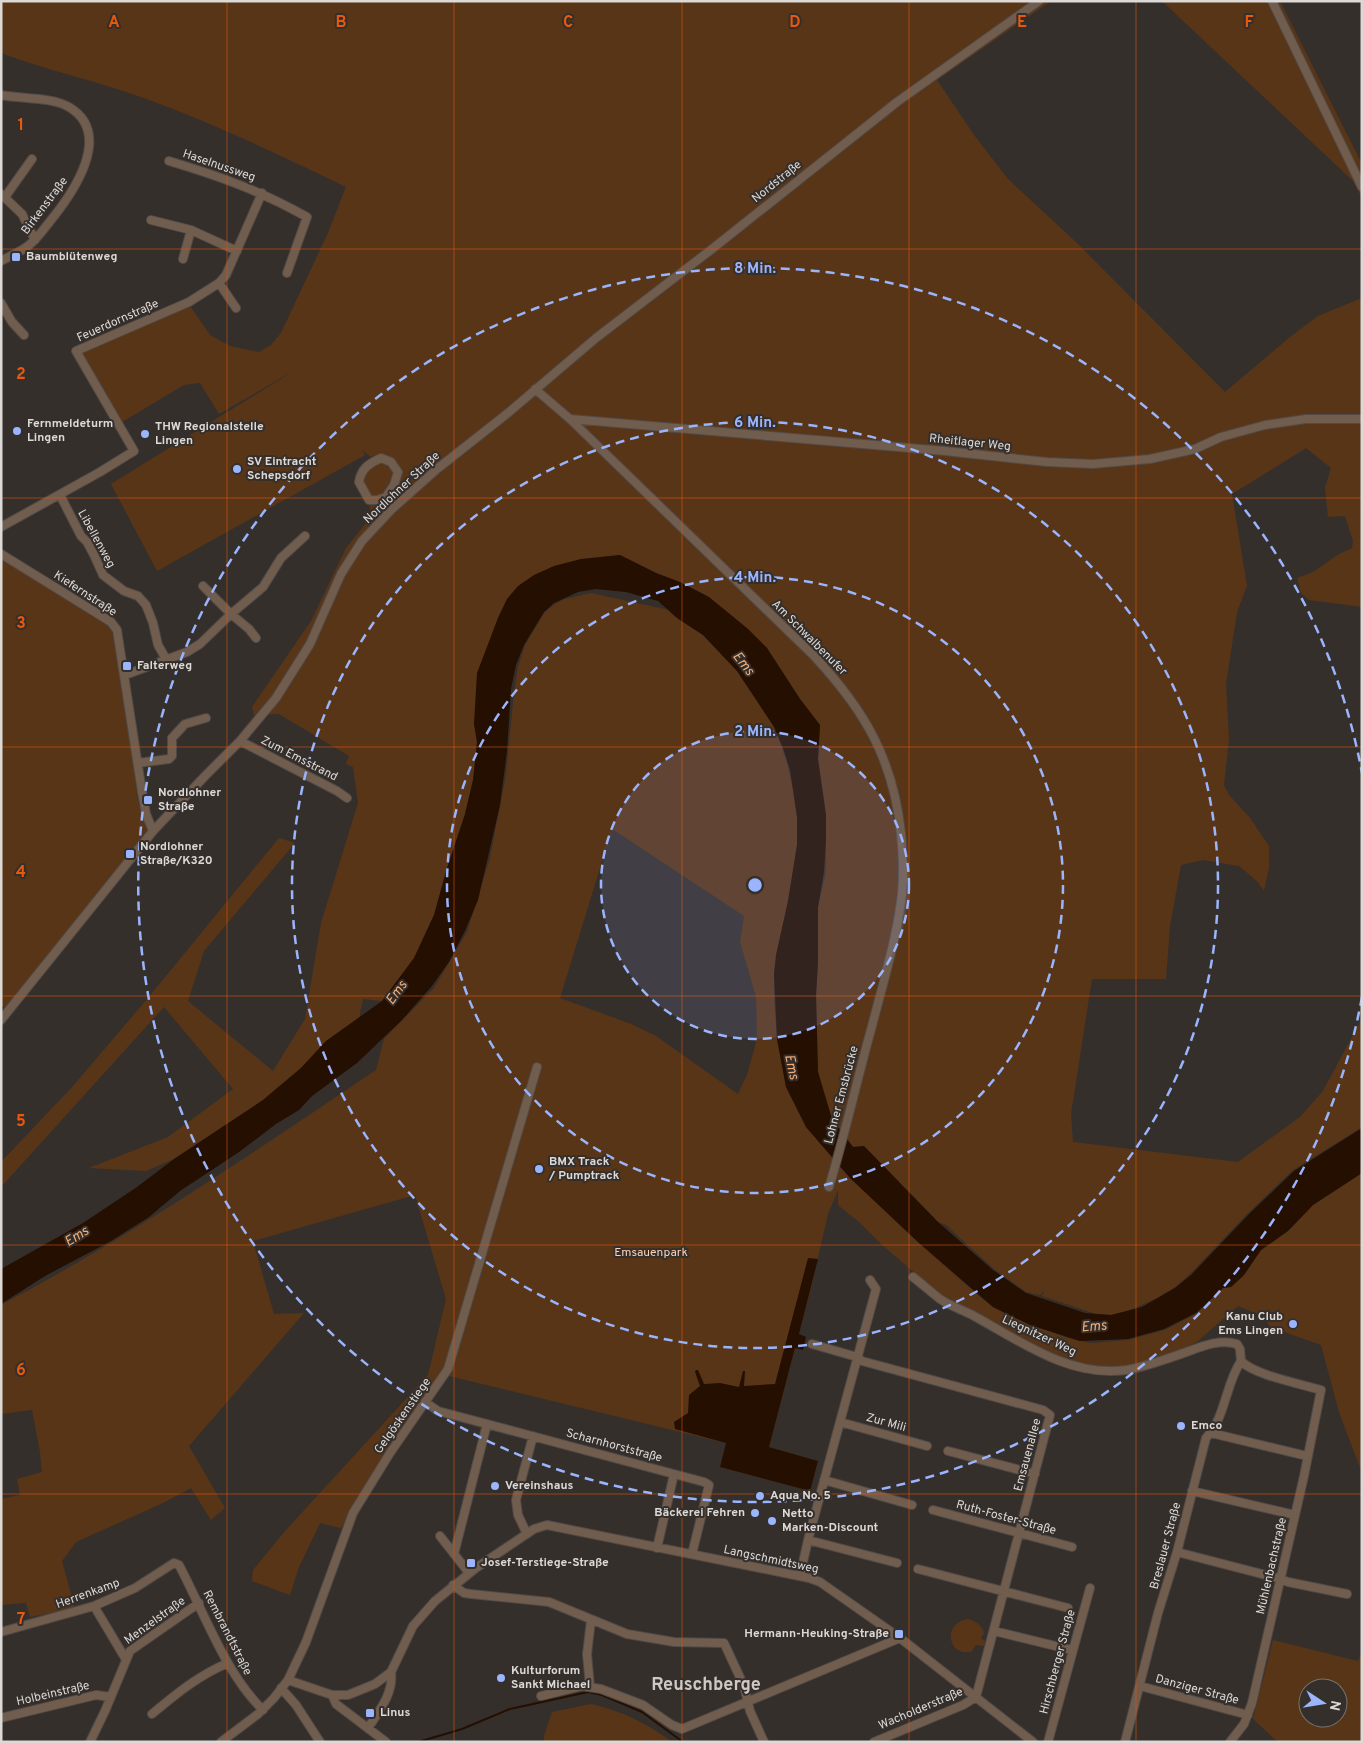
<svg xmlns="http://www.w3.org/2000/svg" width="1363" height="1743" viewBox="0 0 1363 1743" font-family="Overpass,sans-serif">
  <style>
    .green { fill: #593517; fill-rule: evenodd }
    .water { fill: #240f00 }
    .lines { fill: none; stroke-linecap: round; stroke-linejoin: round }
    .stream { stroke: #240f00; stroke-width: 2 }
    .minor-casing { stroke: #504a47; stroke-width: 10 }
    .minor { stroke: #715d4e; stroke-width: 8 }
    .grid { fill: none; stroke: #e8590c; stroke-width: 1; stroke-opacity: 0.55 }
    .ring { fill: none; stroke: #9ab5fd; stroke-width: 2.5; stroke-dasharray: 9 6 }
    .poi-dot { fill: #9ab5fd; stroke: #352f2c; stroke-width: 2 }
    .labels { text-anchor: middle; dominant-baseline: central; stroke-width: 4; stroke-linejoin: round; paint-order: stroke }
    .street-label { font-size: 12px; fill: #dcd9d6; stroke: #352f2c }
    .poi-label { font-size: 12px; font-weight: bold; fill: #dcd9d6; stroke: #352f2c; text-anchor: start }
    .park-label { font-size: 12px; fill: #fcd1b1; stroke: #352f2c }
    .water-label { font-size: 14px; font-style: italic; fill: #f3ae78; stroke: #352f2c }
    .district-label { font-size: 18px; font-weight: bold; fill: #cfc8c4; stroke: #352f2c }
    .grid-label { font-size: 16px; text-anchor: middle; font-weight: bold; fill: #e8590c; stroke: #352f2c; stroke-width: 4; stroke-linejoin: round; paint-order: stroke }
    .centre { fill: #9ab5fd; stroke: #352f2c; stroke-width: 2.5 }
    .ring-label { font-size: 15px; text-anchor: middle; font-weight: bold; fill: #9ab5fd; stroke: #352f2c; stroke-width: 4; stroke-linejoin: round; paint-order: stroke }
  </style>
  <rect width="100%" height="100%" fill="#352f2c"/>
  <!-- green -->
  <path class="green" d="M1,1H1051L937,80L974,135L1008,179L1077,243L1225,392L1290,337L1318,316L1362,298V607L1309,600L1301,593L1297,578L1313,572L1339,554L1352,548L1353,541L1345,516L1328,517L1325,488L1331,468L1306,448L1232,494L1247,586L1237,612L1226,684L1229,739L1224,786L1230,796L1250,818L1269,846V868L1264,891L1258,882L1239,866L1203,860L1181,865L1170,926L1166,979H1092L1071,1114L1073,1142L1238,1162L1300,1117L1323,1091L1362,1018V1127L1293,1170L1248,1213L1190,1274L1175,1287L1157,1298L1128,1311L1111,1315L1096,1314L1042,1296L1044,1291L1040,1295L1026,1292L994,1269L946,1225L938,1222L864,1146L853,1147L832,1119L818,1072L816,995L818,963V907L826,872V815L818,759L820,725L800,699L767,648L748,629L708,597L680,582L656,573L620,555L602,557L507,599L498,618L488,646L474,724L477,742L473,780L464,818L447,868L434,915L414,958L382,1001L363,999L359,1018L326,1041L301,1068L263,1100L174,1159L146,1171L89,1168L168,1137L233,1089L164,1007L1,1187V1162L73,1086L148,998L279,838L295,843L204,951L188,1001L273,1071L305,1019L321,923L358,803L353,767L346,764L349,756L279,714L254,715L252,707L311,621L346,548L371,517L370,509L360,477L377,459L375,455L371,457L362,450L365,455L157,571L111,484L297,369L219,414L200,383L184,385L122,422L77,351L188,303L210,335L230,346L259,352L271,345L281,333L327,235L346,187C280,155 213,123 144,98C99,82 51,71 6,55L1,52Z
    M1162,1H1280L1362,164V198L1353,181Z
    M1,559L107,624L112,631L126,710L138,800L147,830L8,1010L1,1005Z
    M591,593L669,610L677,618L703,635L737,671L774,726L786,760L793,789L797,817V845L788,901L777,954L774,974V995L777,1039L786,1087L806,1127L850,1178L919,1243L979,1296L993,1307L1010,1316L1065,1337L1080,1341L1091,1343L1128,1340L1165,1330L1197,1313L1223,1288L1231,1287L1244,1275L1261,1250L1288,1231L1313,1205L1362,1173V1478L1361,1470L1339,1412L1321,1345L1270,1327L1264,1317L1238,1306L1198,1341L1176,1353L1124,1368H1103L1078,1365L1019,1340L945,1299L881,1244L859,1222L838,1205V1190L828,1214L811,1288L769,1447L818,1461L810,1491L720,1467L726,1443L445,1375L385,1452L389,1453L341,1528L320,1523L299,1567L290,1595L252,1581L253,1570L286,1530L428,1375L446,1299L415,1195L253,1241L274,1314L304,1313L189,1446L225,1508L211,1520L191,1488L163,1503L76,1542L62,1561L75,1608L30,1617L26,1603L1,1605V1499L20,1495L17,1479L42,1472L40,1452L32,1410L1,1414V1305C132,1236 254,1152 376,1070L384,1039L434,988L467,932L490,858L506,775L514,692L518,667L525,645L545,612L555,604L565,599ZM612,829L744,916L740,942L756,997L757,1039L747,1075L738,1094L656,1036L631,1024L560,998Z
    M967,1619C975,1620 982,1625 984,1633L981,1638L985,1641L984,1646L976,1645L971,1652H962L955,1648C946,1636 952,1622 967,1619Z
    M1273,1640L1358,1661L1362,1651V1742H1278L1253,1719ZM1308,1688H1338V1718H1308Z
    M591,1704C621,1711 647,1723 672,1742H544V1736L552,1712Z"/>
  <!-- water -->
  <path class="water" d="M620,555L656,573L680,582L709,597L748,629L767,648L800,699L820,725L818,759L826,815V839L824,872L818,907V963L816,995L818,1072L832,1119L853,1147L864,1146L938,1222L993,1270L1026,1293L1085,1313L1111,1315L1142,1307L1175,1288L1191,1275L1249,1214L1294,1171L1362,1128V1173L1313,1205L1288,1231L1261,1250L1244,1275L1231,1287L1223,1288L1196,1313L1164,1329L1128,1339L1080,1341L1030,1325L993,1307L919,1243L850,1178L806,1127L786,1087L777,1039L774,974L776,955L788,901L797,845V817L790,770L783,748L774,727L737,671L703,635L677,618L658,601L626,592L596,589L578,592L554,603L544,612L524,645L516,665L511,689L507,751L500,805L478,900L465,931L449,962L432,986L402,1020L357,1063L312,1096L299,1110L276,1124L239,1152L180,1191L149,1217L111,1241L45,1276L1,1304V1269L83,1223L137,1187L174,1159L263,1100L301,1068L326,1041L382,1001L414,958L434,915L447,868L465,814L473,780L477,742L474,724L477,673L498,618L507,599L518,586L534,575L554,566L581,559Z
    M808,1258L818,1259L799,1334L806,1337L803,1350L795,1348L769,1447L818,1461L810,1491L720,1467L726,1443L675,1429L674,1422L688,1413L689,1395L700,1386L695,1372L696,1370H698L704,1384L720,1383L739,1387L743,1371H745L744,1386L775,1384Z"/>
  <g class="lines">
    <!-- stream -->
    <path class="stream" d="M418,1742L462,1729L510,1709L588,1692L602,1695L642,1712L683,1742"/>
    <!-- minor casing -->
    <g class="minor-casing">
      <path id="minor" d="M1272,1L1362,187
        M1,95C21,99 52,97 69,107C114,134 73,193 51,220C44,229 37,239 28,246C20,252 10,256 1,261
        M169,161C219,176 261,191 307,217L287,273
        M1,194L22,214L35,240
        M5,197L32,159
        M151,220L191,230L237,251
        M183,259L191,230
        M219,283L236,308
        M1,303L12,322L24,335
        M535,389L570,419L815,657C865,711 893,759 901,833C903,853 904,873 902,894C897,938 883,983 872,1026C857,1080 845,1134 829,1187
        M570,419L945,451L1047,462L1093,464L1150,459L1195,449L1221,437L1265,425L1306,419H1362
        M60,495L81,536L87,542L94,555L103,575L124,591L138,596L146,605L153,623L158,645L166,659
        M386,497L377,500H369L359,482C361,469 368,464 381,458L391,462L398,472L394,485L386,497L392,509
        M1,527L100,472L134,451L76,351L189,302L219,283L226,275L262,193
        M1,554L111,622L117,630L142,792L146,814L153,831
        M203,586L231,614L249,629L256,638
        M125,675L187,652L200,644L231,614L263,587L281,558L305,536
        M240,741L337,791L347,798
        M138,763L169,759L172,756V738L185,724L206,718
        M1,1020L153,831L206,775L240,741L276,698L310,644L341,574L362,541L392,509L437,469L508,413L596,338L712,249L897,102L1039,1
        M913,1277C922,1284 931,1292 940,1299C950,1306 963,1310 974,1316C1020,1341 1070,1378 1126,1370C1144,1367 1161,1361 1178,1355C1196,1349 1217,1338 1237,1344L1240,1349L1241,1361
        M812,1344L857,1357L862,1361L1043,1410L1050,1415L976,1697
        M425,1402L438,1411L674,1474L657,1548
        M840,1422L927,1446
        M1211,1433L1307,1456
        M948,1451L1035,1474
        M674,1474L704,1482L709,1485L692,1554
        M824,1480L912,1505
        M1192,1491L1295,1515
        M933,1510L1072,1547
        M527,1534L518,1515L516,1500L533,1436
        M440,1536L469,1573
        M808,1540L897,1563
        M1177,1552L1281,1579L1288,1582L1347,1594
        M454,1554L487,1424
        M918,1569L1068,1608
        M800,1576L808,1540L876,1289L870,1280
        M453,1585L464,1593L471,1594L549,1602L627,1634L674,1642L724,1643L744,1686L750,1711L764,1742
        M94,1606L125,1658
        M994,1631L1072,1650
        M1,1632L94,1606L135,1588L174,1563L179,1565C204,1612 225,1673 263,1710
        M288,1680L332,1695H348L375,1684L391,1672L413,1626L435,1601L476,1568L534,1529L547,1525L809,1578L820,1582L900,1638L1033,1742
        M1140,1686L1248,1715
        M590,1687L587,1654L591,1620
        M281,1688L296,1705L320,1742
        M332,1695L336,1704L386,1742
        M541,1696L582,1686L601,1689L643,1705L672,1725L682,1729L900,1638
        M152,1714C176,1694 199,1675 228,1663
        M1,1718L96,1695L111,1697
        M368,1728C379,1711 394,1693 391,1672
        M90,1742L105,1711L130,1651L199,1603
        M221,1742L258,1714L274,1698L288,1680L306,1642L353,1513L390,1453L448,1369L537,1067
        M874,1742L963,1705L976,1697
        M1048,1742L1090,1588
        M1125,1742L1158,1613L1177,1552L1206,1438C1226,1417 1225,1385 1241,1361
        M1230,1742L1244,1724L1252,1703L1304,1476L1321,1390C1301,1384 1254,1375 1241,1361"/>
    </g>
    <!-- minor -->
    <use href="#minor" class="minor"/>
  </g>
  <!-- grid -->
  <path class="grid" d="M227,1V1742M454,1V1742M682,1V1742M909,1V1742M1136,1V1742M1,249H1362M1,498H1362M1,747H1362M1,996H1362M1,1245H1362M1,1494H1362"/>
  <!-- distance rings -->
  <circle cx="755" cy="885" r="154" fill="#9ab5fd" fill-opacity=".12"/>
  <g class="ring">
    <circle cx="755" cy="885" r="154"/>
    <circle cx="755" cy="885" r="308"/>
    <circle cx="755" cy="885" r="463"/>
    <path d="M1362 997A617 617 0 1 1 1362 773"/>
  </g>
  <!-- markers -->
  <g class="poi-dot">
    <rect x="11" y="252" width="10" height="10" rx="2.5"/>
    <circle cx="17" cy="431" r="5"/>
    <circle cx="145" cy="434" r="5"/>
    <circle cx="237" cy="469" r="5"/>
    <rect x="122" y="661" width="10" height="10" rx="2.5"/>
    <rect x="143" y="795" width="10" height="10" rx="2.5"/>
    <rect x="125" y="849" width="10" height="10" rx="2.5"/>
    <circle cx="539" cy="1169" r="5"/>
    <circle cx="1293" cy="1324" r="5"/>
    <circle cx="1181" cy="1426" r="5"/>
    <circle cx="495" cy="1486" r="5"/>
    <circle cx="760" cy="1496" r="5"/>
    <circle cx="755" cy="1513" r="5"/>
    <circle cx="772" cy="1521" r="5"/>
    <rect x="466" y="1558" width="10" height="10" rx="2.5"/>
    <rect x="894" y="1629" width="10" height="10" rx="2.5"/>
    <circle cx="501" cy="1678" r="5"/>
    <rect x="365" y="1708" width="10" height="10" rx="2.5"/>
  </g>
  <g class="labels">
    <!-- street labels -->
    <g class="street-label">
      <text transform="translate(219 166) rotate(19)">Haselnussweg</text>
      <text transform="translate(777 182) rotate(-39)">Nordstraße</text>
      <text transform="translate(45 206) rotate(-53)">Birkenstraße</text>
      <text transform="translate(118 321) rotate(-24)">Feuerdornstraße</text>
      <text transform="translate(970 443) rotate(6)">Rheitlager Weg</text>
      <text transform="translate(402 488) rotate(-43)">Nordlohner Straße</text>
      <text transform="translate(96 539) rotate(61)">Libellenweg</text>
      <text transform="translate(85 594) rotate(33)">Kiefernstraße</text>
      <text transform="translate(809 638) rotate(45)">Am Schwalbenufer</text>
      <text transform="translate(299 759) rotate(27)">Zum Emsstrand</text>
      <text transform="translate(842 1095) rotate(-75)">Lohner Emsbrücke</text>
      <text transform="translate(1039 1336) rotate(25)">Liegnitzer Weg</text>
      <text transform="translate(403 1416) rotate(-55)">Gelgöskenstiege</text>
      <text transform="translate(886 1423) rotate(15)">Zur Mili</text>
      <text transform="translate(614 1446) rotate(15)">Scharnhorststraße</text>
      <text transform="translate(1028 1455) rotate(-75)">Emsauenallee</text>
      <text transform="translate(1006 1518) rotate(15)">Ruth-Foster-Straße</text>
      <text transform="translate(1166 1546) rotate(-75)">Breslauer Straße</text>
      <text transform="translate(771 1560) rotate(12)">Langschmidtsweg</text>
      <text transform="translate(1272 1566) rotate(-77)">Mühlenbachstraße</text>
      <text transform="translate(88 1594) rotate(-20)">Herrenkamp</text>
      <text transform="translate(155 1621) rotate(-36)">Menzelstraße</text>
      <text transform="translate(227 1633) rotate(63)">Rembrandtstraße</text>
      <text transform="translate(1058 1662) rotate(-75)">Hirschberger Straße</text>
      <text transform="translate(1197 1690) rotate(15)">Danziger Straße</text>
      <text transform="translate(53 1694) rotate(-13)">Holbeinstraße</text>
      <text transform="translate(921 1709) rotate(-23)">Wacholderstraße</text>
    </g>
    <!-- poi labels -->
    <g class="poi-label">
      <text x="26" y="257">Baumblütenweg</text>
      <text x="27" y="424">Fernmeldeturm<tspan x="27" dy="14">Lingen</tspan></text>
      <text x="155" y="427">THW Regionalstelle<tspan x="155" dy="14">Lingen</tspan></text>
      <text x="247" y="462">SV Eintracht<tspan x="247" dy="14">Schepsdorf</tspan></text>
      <text x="137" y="666">Falterweg</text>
      <text x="158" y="793">Nordlohner<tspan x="158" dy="14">Straße</tspan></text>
      <text x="140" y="847">Nordlohner<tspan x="140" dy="14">Straße/K320</tspan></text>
      <text x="549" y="1162">BMX Track<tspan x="549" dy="14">/ Pumptrack</tspan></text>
      <text x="1283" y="1317" text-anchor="end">Kanu Club<tspan x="1283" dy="14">Ems Lingen</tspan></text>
      <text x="1191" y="1426">Emco</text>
      <text x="505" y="1486">Vereinshaus</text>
      <text x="770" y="1496">Aqua No. 5</text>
      <text x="745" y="1513" text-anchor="end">Bäckerei Fehren</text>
      <text x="782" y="1514">Netto<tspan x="782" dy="14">Marken-Discount</tspan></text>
      <text x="481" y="1563">Josef-Terstiege-Straße</text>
      <text x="889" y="1634" text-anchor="end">Hermann-Heuking-Straße</text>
      <text x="511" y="1671">Kulturforum<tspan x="511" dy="14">Sankt Michael</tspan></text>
      <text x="380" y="1713">Linus</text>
    </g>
    <!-- park labels -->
    <g class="park-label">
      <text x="651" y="1253">Emsauenpark</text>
    </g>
    <!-- water labels -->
    <g class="water-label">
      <text transform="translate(743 664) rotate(52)">Ems</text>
      <text transform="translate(397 993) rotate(-54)">Ems</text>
      <text transform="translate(791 1067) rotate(78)">Ems</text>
      <text transform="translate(77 1237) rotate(-32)">Ems</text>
      <text transform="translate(1094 1327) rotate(-5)">Ems</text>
    </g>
    <!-- district labels -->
    <g class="district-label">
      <text x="706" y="1685">Reuschberge</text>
    </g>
  </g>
  <g class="grid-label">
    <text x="114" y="27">A</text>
    <text x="341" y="27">B</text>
    <text x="568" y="27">C</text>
    <text x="795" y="27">D</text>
    <text x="1022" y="27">E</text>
    <text x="1249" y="27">F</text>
    <text x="21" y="130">1</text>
    <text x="21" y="379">2</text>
    <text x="21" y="628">3</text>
    <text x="21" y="877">4</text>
    <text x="21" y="1126">5</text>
    <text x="21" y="1375">6</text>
    <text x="21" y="1624">7</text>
  </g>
  <circle cx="755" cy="885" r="8" class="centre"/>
  <g class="ring-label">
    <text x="755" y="273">8 Min.</text>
    <text x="755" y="427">6 Min.</text>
    <text x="755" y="582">4 Min.</text>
    <text x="755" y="736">2 Min.</text>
  </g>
  <!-- border -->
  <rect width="1363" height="1743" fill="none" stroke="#dcd9d6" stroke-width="5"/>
  <!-- north arrow -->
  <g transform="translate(1323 1703) rotate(102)"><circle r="24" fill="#352f2c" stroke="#787370"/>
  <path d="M0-4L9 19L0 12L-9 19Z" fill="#9ab5fd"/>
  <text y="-8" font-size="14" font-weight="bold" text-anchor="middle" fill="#dcd9d6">N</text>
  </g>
</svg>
